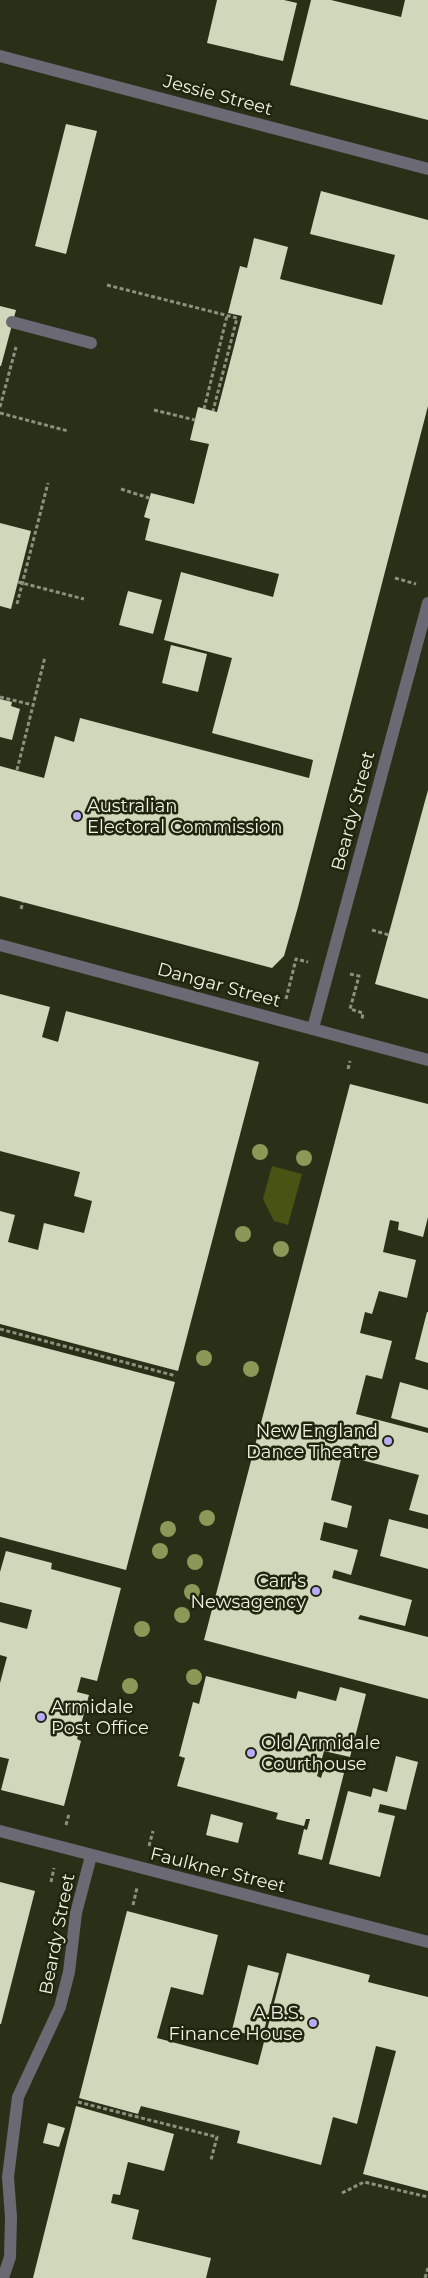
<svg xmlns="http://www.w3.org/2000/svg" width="428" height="2278" viewBox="0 0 428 2278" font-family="Montserrat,sans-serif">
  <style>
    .green { fill: #485314 }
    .building { fill: #d0d7ba }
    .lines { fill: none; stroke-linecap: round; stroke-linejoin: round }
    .path { stroke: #8d917f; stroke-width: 3; stroke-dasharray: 4 2.5; stroke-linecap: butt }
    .lane { stroke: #6a6974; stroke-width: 12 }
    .street { stroke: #6a6974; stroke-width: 12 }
    .tree { fill: #8a9957 }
    .poi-dot { fill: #b9abf7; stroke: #20250e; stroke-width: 2 }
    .labels { text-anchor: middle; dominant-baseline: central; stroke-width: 5; stroke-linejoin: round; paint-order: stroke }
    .street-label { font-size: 18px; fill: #eff2e4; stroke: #20250e }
    .poi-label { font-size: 18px; fill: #eff2e4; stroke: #20250e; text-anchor: start }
  </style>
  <rect width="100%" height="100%" fill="#2a2f18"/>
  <!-- green -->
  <path class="green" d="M272,1166L302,1174L288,1225L274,1221L263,1199Z"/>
  <!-- building -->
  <path class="building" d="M217,0H284L297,3L283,61L207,43Z
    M311,0H331L401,17L405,0H428V120L290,85Z
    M66,124L97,131L66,254L35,246Z
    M321,191L428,220V406L298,907L284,956L272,968L0,896V766L44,778L55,736L74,742L80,718L309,778L313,760L212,733L232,658L164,640L181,572L273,597L279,574L145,540L150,519L144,517L151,493L194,504L209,444L190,440L198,407L217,412L242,316L228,313L240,266L247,268L254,238L288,247L280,279L382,305L395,255L310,234Z
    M0,306L16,310L1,366H0Z
    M0,523L31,531L11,609L0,606Z
    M128,591L162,600L153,634L119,625Z
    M171,645L207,654L198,692L162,683Z
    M0,699L12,702L11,706L20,709L12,740L0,737Z
    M428,790V999L375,984Z
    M0,994L50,1007L42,1037L58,1042L66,1011L259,1062L178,1371L0,1324V1211L15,1215L8,1242L38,1250L44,1223L84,1233L92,1201L74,1196L80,1172L0,1151Z
    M350,1084L428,1104V1217L423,1237L398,1230L399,1222L390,1220L383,1252L416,1260L407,1298L379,1291L372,1314L365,1312L360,1333L392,1341L382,1379L366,1375L356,1414L428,1433V1515L409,1510L419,1475L342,1455L331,1500L352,1506L347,1528L324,1522L320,1540L358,1550L351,1575L334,1570L332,1578L412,1600L405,1626L360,1615L358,1619L428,1637V1699L204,1640Z
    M427,1312H428V1363L415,1359Z
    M0,1336L175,1382L126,1570L0,1537Z
    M400,1382L428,1390V1428L391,1418Z
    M389,1519L428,1529V1569L380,1556Z
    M6,1551L52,1563L51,1569L121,1588L97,1681L81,1677L77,1692L89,1695L77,1739L81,1741L64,1806L1,1790L9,1759L0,1757V1683L7,1657L0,1655V1622L27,1629L32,1610L0,1602V1572Z
    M206,1676L296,1699L298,1691L336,1701L340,1687L366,1694L350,1757L324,1751L317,1776L321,1778L324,1768L344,1773L322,1860L298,1854L304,1829L307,1830L310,1819H306L304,1826L276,1819L278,1813L177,1786L185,1758L179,1756L193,1702L199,1704Z
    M396,1756L418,1762L406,1810L380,1804L378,1812L395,1816L380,1877L329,1864L348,1791L371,1797L373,1788L387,1792Z
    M211,1814L243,1823L238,1843L206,1835Z
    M0,1882L35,1891L1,2024H0Z
    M127,1911L218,1935L203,1995L171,1987L157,2038L258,2065L287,1953L370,1975L368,1982L428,1997V2191L363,2174L396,2051L376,2046L357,2124L333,2117L321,2165L237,2143L240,2131L141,2106L138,2114L79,2098Z
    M248,1965L279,1973L262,2038L232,2030Z
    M76,2106L174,2134L164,2171L128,2162L120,2195L113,2194L111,2203L139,2210L132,2239L211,2258L206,2278H33Z
    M48,2123L65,2128L59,2147L43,2143Z"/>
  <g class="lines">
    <!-- path -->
    <path class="path" d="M107,285L237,318L213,411
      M0,407L16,347
      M204,409L227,316
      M154,410L195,420
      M0,413L68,431
      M121,489L149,498
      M395,578L416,584
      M18,582L84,599
      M17,604L48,483
      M0,697L33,705
      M17,770L45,657
      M21,909L23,902
      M372,930L389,935
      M350,974L359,976L350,1009L363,1013L362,1019
      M286,999L296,959L308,962
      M348,1069L350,1061
      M0,1329L176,1376
      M66,1825L69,1814
      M149,1846L153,1831
      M51,1882L54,1868
      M133,1905L137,1888
      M78,2102L217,2137L211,2160
      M342,2193L364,2182L428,2197
      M425,2278L428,2268"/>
    <!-- lane -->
    <path class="lane" d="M12,322L91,343"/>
    <!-- street -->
    <path class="street" d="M0,56L428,169
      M0,945L428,1060
      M313,1028L428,603
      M0,1831L428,1942
      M3,2278L10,2257L11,2217L8,2177L18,2097L60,2007L69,1972L76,1913L91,1856"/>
  </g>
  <!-- trees -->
  <g class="tree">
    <circle cx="260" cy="1152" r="8"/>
    <circle cx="304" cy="1158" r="8"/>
    <circle cx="243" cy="1234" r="8"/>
    <circle cx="281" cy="1249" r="8"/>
    <circle cx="204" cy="1358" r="8"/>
    <circle cx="251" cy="1369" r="8"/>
    <circle cx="207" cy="1518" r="8"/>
    <circle cx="168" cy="1529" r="8"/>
    <circle cx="160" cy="1551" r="8"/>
    <circle cx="195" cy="1562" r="8"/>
    <circle cx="192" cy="1592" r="8"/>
    <circle cx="182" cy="1615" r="8"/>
    <circle cx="142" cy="1629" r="8"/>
    <circle cx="194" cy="1677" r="8"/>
    <circle cx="130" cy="1686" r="8"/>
  </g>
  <!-- markers -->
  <g class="poi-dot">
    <circle cx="77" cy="816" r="5"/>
    <circle cx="388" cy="1441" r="5"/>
    <circle cx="316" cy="1591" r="5"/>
    <circle cx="41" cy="1717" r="5"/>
    <circle cx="251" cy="1753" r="5"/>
    <circle cx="313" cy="2023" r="5"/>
  </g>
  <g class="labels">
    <!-- street labels -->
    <g class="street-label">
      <text transform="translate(218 95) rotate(15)">Jessie Street</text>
      <text transform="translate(353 811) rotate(-75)">Beardy Street</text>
      <text transform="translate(219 985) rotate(15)">Dangar Street</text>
      <text transform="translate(218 1870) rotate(14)">Faulkner Street</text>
      <text transform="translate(57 1934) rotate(-79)">Beardy Street</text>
    </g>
    <!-- poi labels -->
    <g class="poi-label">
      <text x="87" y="806">Australian<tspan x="87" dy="21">Electoral Commission</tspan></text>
      <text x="378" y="1431" text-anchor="end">New England<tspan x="378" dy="21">Dance Theatre</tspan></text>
      <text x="306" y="1581" text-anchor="end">Carr's<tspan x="306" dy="21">Newsagency</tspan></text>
      <text x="51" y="1707">Armidale<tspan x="51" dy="21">Post Office</tspan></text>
      <text x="261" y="1743">Old Armidale<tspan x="261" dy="21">Courthouse</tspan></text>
      <text x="303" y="2013" text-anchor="end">A.B.S.<tspan x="303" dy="21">Finance House</tspan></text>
    </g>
  </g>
</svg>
